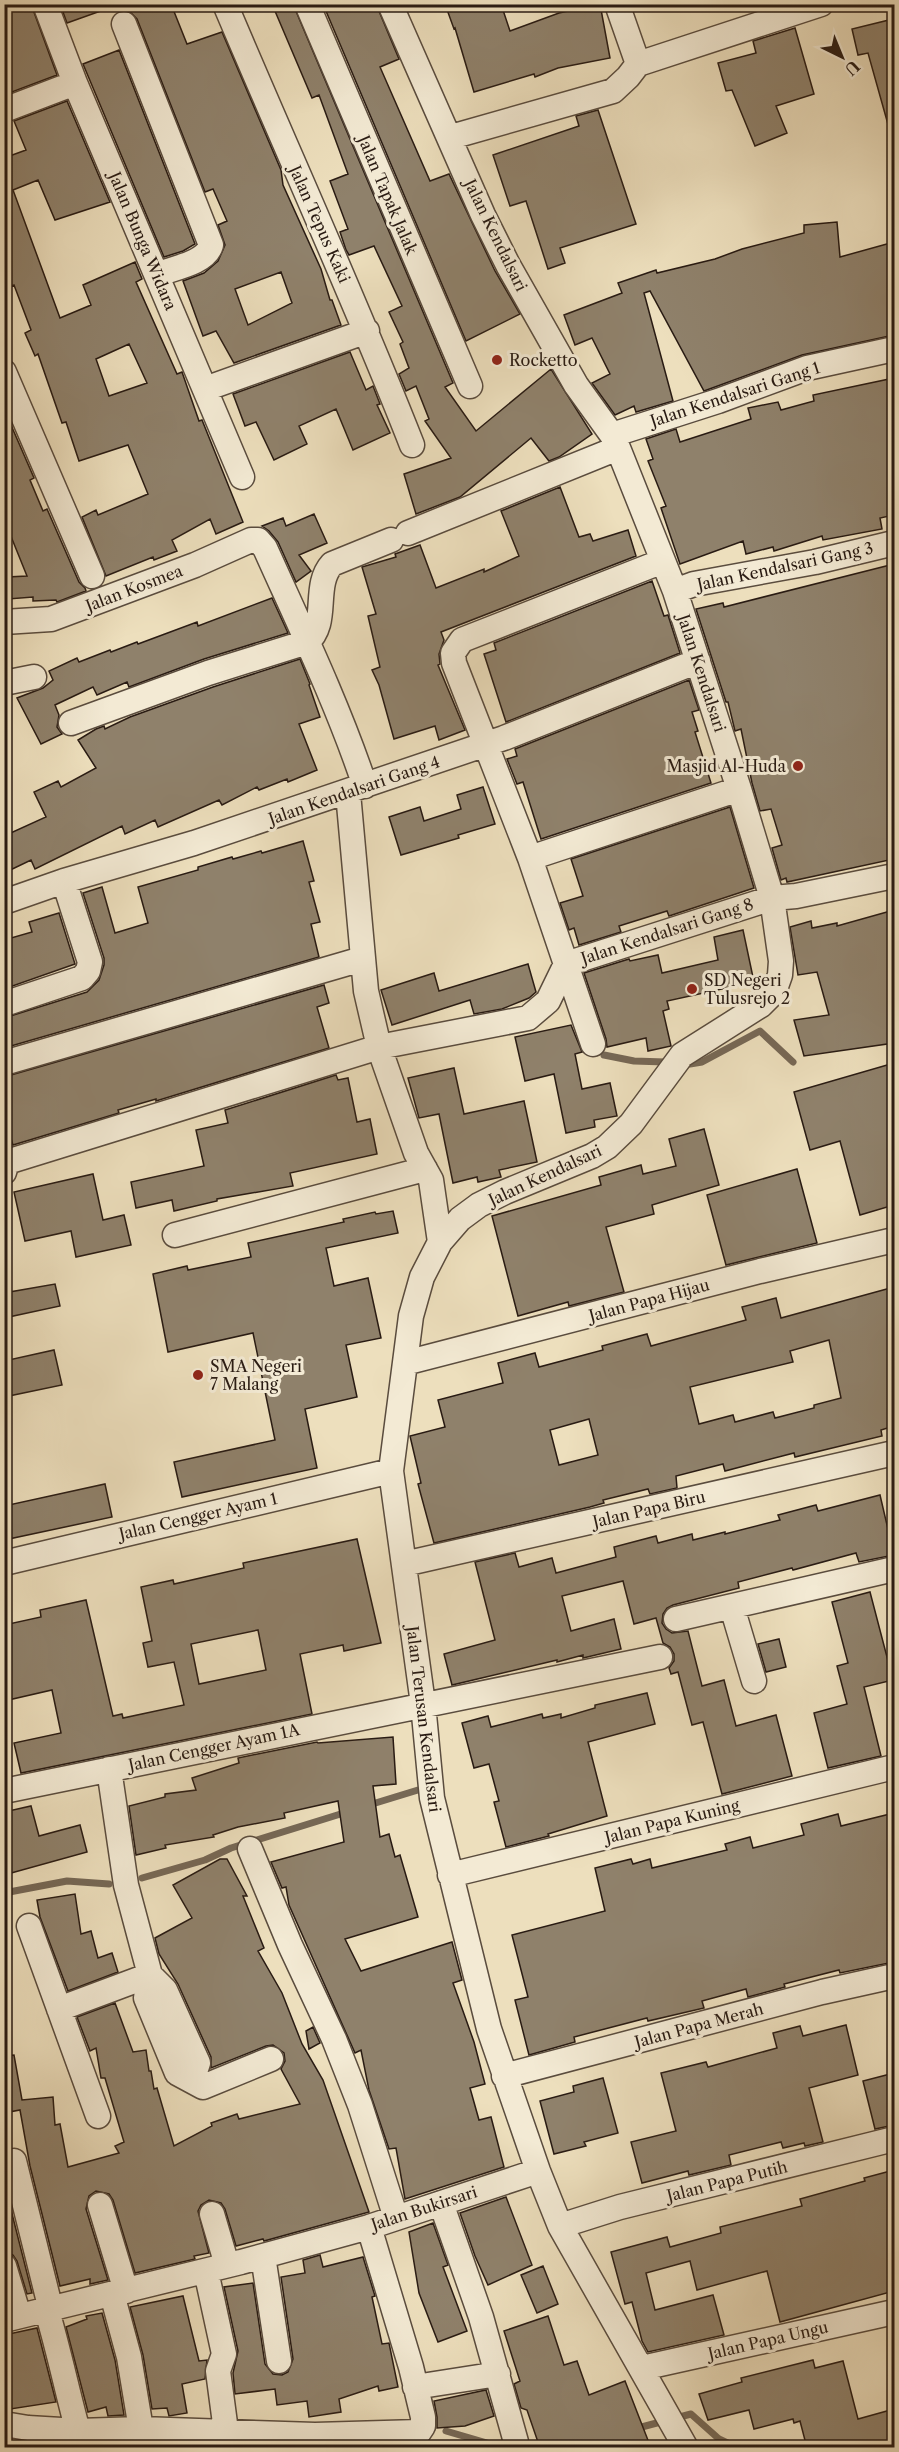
<svg xmlns="http://www.w3.org/2000/svg" width="899" height="2452" viewBox="0 0 899 2452" font-family="'Libre Caslon Text',serif">
  <style>
    .lines { fill: none; stroke-linecap: round; stroke-linejoin: round }
    .stream { stroke: #766856; stroke-width: 7 }
    .building { fill: #8f816b; stroke: #291b13; stroke-width: 1.5; fill-rule: evenodd }
    .minor-casing { stroke: #5a4c3e; stroke-width: 27 }
    .minor { stroke: #f3ead4; stroke-width: 24 }
    .poi-dot { fill: #8f2418; stroke: #f3ead4; stroke-width: 2 }
    .labels { text-anchor: middle; dominant-baseline: central; stroke-width: 6; stroke-linejoin: round; paint-order: stroke }
    .street-label { font-size: 16px; fill: #291b13; stroke: #f3ead4 }
    .poi-label { font-size: 16px; fill: #291b13; stroke: #f3ead4; text-anchor: start }
  </style>
  <rect width="100%" height="100%" fill="#eddfbd"/>
  <filter id="stains"><feTurbulence type="fractalNoise" baseFrequency=".00333" numOctaves="4"/><feColorMatrix values="0 0 0 0 .2 0 0 0 0 .09 0 0 0 0 .02 0 0 0 .5 -.17"/></filter>
  <radialGradient id="worn" r=".72"><stop offset=".6" stop-color="#630" stop-opacity="0"/><stop offset="1" stop-color="#630" stop-opacity=".3"/></radialGradient>
  <g class="lines">
    <!-- stream -->
    <path class="stream" d="M604,1055L634,1061L665,1062
      M690,1064L702,1062L760,1031L793,1062
      M369,1805L418,1790
      M142,1878L205,1860L231,1848L347,1812
      M4,1893L67,1881L109,1884
      M634,2429L691,2414L719,2439L738,2448
      M446,2431L504,2448"/>
  </g>
  <!-- building -->
  <path class="building" d="M4,4H31L57,75L4,95Z
    M60,4H112V7L67,23Z
    M126,4H171L187,44L222,32L281,170L283,185L321,269L330,300H332L341,325L234,363L216,331L203,336L183,281L204,273L218,261L225,245L218,225L227,221L213,189L205,192L137,19L129,11ZM281,272L292,303L248,325L235,289Z
    M272,4H293L453,383L445,387L476,431L551,369L592,434L559,457L549,461L531,438L460,497L416,514L404,474L451,458L425,421L429,419L416,386L406,391L399,374L409,368L400,344L403,342L389,312L402,306L374,246L349,255L346,250L340,232L348,229L330,181L348,174L319,95L312,98Z
    M323,4H376L399,59L380,67L430,181L449,174L495,271L520,314L466,341Z
    M445,4H501L510,31L559,13L600,4L610,58L558,68L535,77L534,74L474,92L455,28L454,29Z
    M889,20L894,43V128H889L868,53L858,55L852,29Z
    M795,28L814,94L776,106L787,133L755,146L732,90L726,91L718,63L756,53L753,41Z
    M119,50L195,244L183,251L164,257L83,64Z
    M67,101L110,202L55,220L38,180L13,190L60,318L91,305L83,285L135,262L142,279L136,282L177,374L182,372L199,421L202,420L243,522L216,534L210,519L172,540L177,551L154,560L153,557L106,576L82,517L96,510L98,515L148,494L128,445L79,461L66,422L62,423L38,354L35,356L25,333L31,330L14,285L12,286L4,260V158L26,150L14,121ZM129,344L147,383L109,396L96,359Z
    M598,110L636,224L560,248L565,263L548,269L526,201L510,206L493,155L579,126L576,116Z
    M837,222L840,257L894,242V335L802,355L704,391L650,291L644,293L673,401L636,412L634,406L615,415L592,383L610,374L592,338L575,345L564,315L622,293L618,283L656,270L657,273L715,259L742,249L804,233V225Z
    M350,352L366,390L373,386L380,404L377,405L390,433L353,450L336,409L299,426L307,444L274,460L256,422L245,426L233,394Z
    M894,378V515L880,518L882,529L823,540L822,536L774,551L773,547L746,554L743,541L680,564L661,508L666,506L648,461L653,459L646,439L676,429L680,442L751,419L748,408L778,402L781,410L814,401L813,395Z
    M4,409L34,478L30,480L43,511L47,509L79,582L85,588L86,591L57,602L56,600L33,601V597L8,599L7,577L27,576L4,519Z
    M560,487L579,537L590,534L593,541L628,530L636,556L441,632L444,640L439,654L440,664L438,665L465,730L439,740L435,726L394,739L379,685L372,670L380,667L368,616L376,614L362,567L396,557L395,554L420,545L436,588L484,569V572L519,556L501,511Z
    M314,514L327,543L299,555L311,571L296,582L278,542L269,531L262,526L283,518L286,526Z
    M894,564V859L787,882L786,878L781,880L772,848L782,845L771,809L760,811L752,783L741,729L735,731L728,702H726L696,609L723,603L724,607Z
    M652,581L664,616L668,615L680,653L506,722L484,654L496,650L494,643Z
    M272,598L288,633L204,659L129,687L127,682L97,695L93,687L55,705L59,715L57,727L62,734L41,744L17,698L43,688L53,680L49,671L77,658L79,662L110,650L111,652L137,642L138,644L197,622L198,626Z
    M300,659L310,684L309,685L320,717L299,724L317,770L288,782L287,779L259,790L257,787L222,805L219,800L158,827L155,820L125,834L122,826L35,869L31,860L4,873V836L46,817L34,792L58,781L61,787L96,768L78,740L96,729L104,726L105,729L130,717L213,687Z
    M689,680L699,710L692,712L698,731L695,732L711,783L541,839L523,782L517,784L507,759L517,756L515,749Z
    M483,787L495,824L458,835L459,838L401,855L389,817L420,807L424,821L461,809L457,795Z
    M730,807L754,888L669,916L667,911L619,926L621,932L579,945L574,928L569,930L560,903L583,896L571,859Z
    M303,841L314,881L309,882L320,922L311,924L319,957L4,1048V1018L87,992L99,980L104,965V958L83,893L102,887L115,933L148,923L138,887L198,870V867L232,857L233,859L261,851L262,853Z
    M894,910V1043L804,1056L794,1020L829,1015L817,972L798,975L790,927L811,921L812,928L837,923V926Z
    M59,913L75,964L4,989V940L32,932L29,922Z
    M743,930L754,982L667,1001L669,1009L663,1011L671,1046L648,1051L646,1038L607,1047L606,1039L584,973L629,959L630,961L658,955L662,973L718,960L714,937Z
    M528,964L536,992L529,998L502,1009L474,1014L470,1000L392,1025L381,990L434,973L439,991Z
    M324,985L329,1003L317,1007L329,1048L156,1101V1099L118,1110L119,1113L13,1145L4,1116V1077Z
    M571,1025L582,1052L575,1054L582,1089L610,1083L617,1116L594,1120L595,1127L566,1133L554,1074L525,1081L515,1037Z
    M894,1063V1205L860,1215L840,1141L810,1150L794,1092Z
    M454,1068L464,1114L524,1101L537,1162L499,1170L501,1177L478,1182L477,1177L453,1183L439,1114L419,1118L408,1078Z
    M336,1075L338,1080L348,1078L357,1122L370,1119L377,1154L290,1173L293,1186L217,1199V1201L174,1211L172,1200L136,1208L131,1182L204,1166L196,1130L228,1123L225,1110Z
    M704,1129L719,1185L652,1205L654,1214L606,1227L624,1292L569,1306L568,1302L518,1316L492,1216L601,1185L599,1177L641,1165L643,1174L676,1166L669,1139Z
    M797,1169L817,1243L726,1265L707,1195Z
    M93,1174L103,1220L124,1215L131,1245L76,1257L71,1231L25,1241L14,1192Z
    M393,1211L398,1233L326,1248L334,1286L368,1278L381,1338L346,1345L357,1397L305,1409L317,1468L182,1497L174,1462L275,1440L253,1333L168,1352L153,1274L187,1266L188,1270L251,1257L248,1243L344,1222L343,1219L375,1212L376,1214Z
    M55,1284L60,1306L4,1318V1293Z
    M894,1287V1426L881,1430L882,1436L795,1457L794,1453L725,1471L723,1464L676,1476L677,1488L650,1494L648,1489L603,1500L604,1503L590,1507L434,1543L418,1484L421,1483L410,1436L445,1427L438,1400L503,1383L498,1363L535,1353L539,1367L603,1350L602,1346L647,1334L651,1346L746,1320L742,1307L776,1298L781,1318ZM829,1340L841,1398L814,1405V1408L775,1418L773,1412L735,1422L733,1415L699,1424L690,1387L793,1362L790,1351ZM589,1419L598,1455L559,1465L550,1430Z
    M54,1350L62,1385L4,1397V1361Z
    M105,1484L112,1517L4,1540V1506Z
    M880,1495L894,1555L859,1562L856,1553L793,1570L792,1568L738,1582L739,1588L673,1605L667,1608L663,1614L662,1623L666,1629L672,1633L688,1631L702,1686L724,1680L736,1726L776,1715L792,1776L722,1794L703,1722L692,1725L678,1672L671,1674L669,1668L674,1661V1654L670,1647L663,1643L656,1618L634,1624L623,1581L562,1596L571,1631L614,1619L621,1649L583,1658V1655L557,1662V1660L452,1685L444,1654L495,1640L475,1562L515,1553L519,1567L552,1558L556,1573L616,1557L614,1547L656,1536L658,1543L692,1534L693,1540L725,1532V1534L780,1520L778,1515L816,1505L818,1511Z
    M357,1539L381,1643L344,1651L343,1645L300,1654L312,1714L21,1773L14,1743L61,1733L52,1690L4,1701V1625L41,1617L40,1610L86,1600L113,1716L122,1714L123,1718L184,1705L174,1662L148,1667L143,1643L152,1641L141,1587L173,1580L174,1584L244,1568L243,1563ZM258,1630L266,1670L199,1684L191,1644Z
    M870,1592L893,1680L864,1687L881,1756L828,1768L814,1713L847,1704L837,1666L848,1663L832,1602Z
    M779,1639L786,1667L766,1672L758,1644Z
    M647,1693L655,1724L588,1742L607,1816L548,1834L549,1836L506,1847L494,1802L499,1801L489,1764L474,1768L462,1723L488,1716L491,1727L542,1714L543,1718L561,1714V1718L595,1708V1705Z
    M393,1737L396,1784L373,1786L380,1837L389,1834L395,1857L400,1855L418,1917L345,1939L361,1971L452,1942L462,1980L453,1983L474,2042L485,2084L470,2088L479,2120L491,2117L504,2167L405,2199L396,2148L389,2149L369,2090L361,2050L355,2053L289,1905L286,1887L282,1888L271,1862L344,1842L338,1801L284,1813L285,1818L238,1827L213,1835L214,1837L165,1845L166,1848L136,1855L129,1806L165,1797V1794L196,1790L192,1778L239,1763L238,1758L317,1742L318,1743Z
    M31,1806L39,1836L80,1825L87,1852L4,1875V1812Z
    M894,1813V1962L840,1973L839,1970L784,1984L785,1987L748,1997L746,1989L702,2001L704,2008L648,2021L647,2018L574,2037L575,2042L529,2055L515,2000L528,1997L512,1935L605,1911L595,1868L631,1859L633,1864L650,1859L652,1868L727,1850L725,1844L750,1837L753,1848L804,1835L801,1824L838,1814L841,1826Z
    M220,1859H227L247,1896H243L264,1948L258,1951L282,1993L302,2044L323,2080L369,2212L264,2241L263,2239L236,2246L225,2209L221,2203L209,2200L201,2205L198,2211L209,2253L194,2256L195,2259L135,2273L113,2200L109,2194L96,2191L89,2196L86,2209L108,2280L90,2284V2279L60,2286L30,2166L20,2110L4,2113V2056L14,2055L22,2100L53,2097L55,2125L60,2124L68,2167L119,2153L115,2146L124,2142L105,2078H101L96,2048L90,2051L77,2017L115,2003L133,2052L146,2050L149,2071H151L154,2089L157,2088L174,2146L212,2126L211,2123L237,2114L239,2119L300,2104L281,2069L285,2061L284,2053L273,2045L266,2046L211,2068V2057L178,1984L159,1954L155,1938L192,1918L173,1885Z
    M75,1894L81,1934L91,1931L98,1958L112,1953L118,1972L68,1991L40,1917L37,1900Z
    M846,2025L858,2075L809,2088L823,2142L805,2146L804,2143L783,2148L781,2142L729,2155L731,2165L689,2175L688,2171L642,2183L631,2142L676,2131L661,2073L706,2062L708,2067L777,2048L773,2033L800,2026L803,2036Z
    M313,2027L320,2043L309,2049L306,2031Z
    M894,2073V2125L875,2129L863,2081Z
    M603,2078L618,2133L584,2142L586,2146L554,2154L540,2101L574,2092L573,2086Z
    M894,2170V2291L780,2322L767,2271L697,2290L690,2261L646,2273L655,2310L713,2295L724,2335L648,2352L642,2341L632,2302L625,2304L611,2252L667,2237L670,2247L721,2233L720,2227L802,2206L800,2199L865,2181L864,2178Z
    M4,2182L32,2293L27,2294L17,2261L13,2255L7,2252L6,2247Z
    M506,2197L532,2265L488,2285L475,2256L460,2213Z
    M433,2223L448,2265L443,2267L467,2331L438,2342L419,2293L409,2232Z
    M320,2255L323,2267L363,2257L375,2296L372,2297L382,2344L389,2343L398,2387L379,2391L378,2386L339,2399L341,2412L309,2417L307,2401L277,2405L275,2389L235,2394L233,2373L238,2351L224,2287L253,2283L265,2364L273,2374L282,2375L288,2372L293,2359L281,2277L305,2273L303,2260Z
    M543,2266L558,2304L537,2313L521,2275Z
    M183,2296L199,2361L207,2360L205,2379L182,2384L187,2413L169,2416L167,2408L152,2409L143,2355L130,2307Z
    M102,2313L115,2360L124,2415L108,2416L106,2407L88,2412L66,2327L87,2319L86,2316Z
    M548,2316L564,2365L577,2361L589,2395L625,2381L651,2448H540L527,2410L521,2408L514,2384L520,2381L504,2331Z
    M37,2328L56,2402L4,2410V2335Z
    M813,2360L815,2368L843,2361L858,2419L894,2409V2439L863,2448H807L800,2421L794,2423L793,2419L754,2429L749,2410L708,2420L699,2394L742,2382L741,2378Z
    M486,2390L494,2416L465,2426L437,2428V2417L434,2401Z"/>
  <g class="lines">
    <!-- minor casing -->
    <g class="minor-casing">
      <path id="minor" d="M45,4L75,83L242,477
        M225,4C287,151 354,297 412,445
        M307,4L470,386
        M390,4L483,215L508,265L576,385L612,435L618,448L675,591L739,789L772,898L781,961L780,975L774,992L761,1005L682,1055L631,1124L607,1147L592,1156L505,1192L479,1205L460,1219L440,1242L422,1277L411,1316L391,1471L423,1704L432,1798L489,2029L538,2171L560,2226L686,2448
        M617,4L638,64
        M124,24L211,245C206,263 174,268 158,274
        M4,110L75,83
        M451,137L613,91L628,77L638,64L821,4
        M4,372L92,576
        M205,389L367,331
        M612,435L718,401L807,368L894,349
        M408,533L618,448
        M675,591L694,584L815,562L894,543
        M4,622L51,619L195,565L251,540H258L265,548C300,626 338,705 365,786
        M4,683L34,677
        M71,723L208,673L307,642C330,623 312,586 332,564L391,540
        M348,793L366,991L379,1047L416,1153L431,1180L440,1242
        M530,858L739,789
        M4,902L64,881L194,843L504,738L698,661
        M4,1004L82,978L88,971L90,962L64,881
        M593,1044L530,858L454,663L453,653L462,640L663,561
        M4,1063L362,959
        M4,1172L7,1162L379,1047L528,1018L548,1001L566,964L772,898L796,896L894,876
        M175,1235L425,1169
        M405,1363L760,1271L894,1240
        M4,1563L391,1471
        M404,1564L894,1453
        M732,1607L754,1681
        M676,1619L894,1569
        M109,1769L126,1885L150,1975L146,1998L177,2073L203,2087L271,2059
        M4,1791L660,1657
        M250,1849L290,1945L334,2039L360,2105L396,2218
        M450,1875L894,1767
        M29,1926L98,2116
        M150,1975L165,1990L198,2063L192,2081
        M59,2009L150,1975
        M504,2076L822,1992L894,1976
        M14,2161L51,2310
        M441,2203L481,2317L516,2442
        M100,2205L126,2291
        M212,2214L227,2265
        M560,2226L620,2207L894,2139
        M263,2256L279,2361
        M4,2266L19,2316
        M206,2271L224,2354L218,2371L226,2431
        M112,2294L129,2357L141,2429
        M47,2311C59,2351 67,2391 78,2431
        M4,2320L241,2262L369,2227L538,2171
        M642,2368L894,2312
        M415,2387L498,2374
        M4,2424L28,2428L78,2431L141,2429L315,2435L419,2432L423,2426V2417L411,2367L369,2227"/>
    </g>
    <!-- minor -->
    <use href="#minor" class="minor"/>
  </g>
  <!-- markers -->
  <g class="poi-dot">
    <circle cx="497" cy="360" r="6"/>
    <circle cx="798" cy="766" r="6"/>
    <circle cx="692" cy="989" r="6"/>
    <circle cx="198" cy="1375" r="6"/>
  </g>
  <g class="labels">
    <!-- street labels -->
    <g class="street-label">
      <text transform="translate(388 195) rotate(67)">Jalan Tapak Jalak</text>
      <text transform="translate(320 224) rotate(66)">Jalan Tepus Kaki</text>
      <text transform="translate(496 235) rotate(64)">Jalan Kendalsari</text>
      <text transform="translate(143 241) rotate(67)">Jalan Bunga Widara</text>
      <text transform="translate(735 394) rotate(-18)">Jalan Kendalsari Gang 1</text>
      <text transform="translate(785 566) rotate(-12)">Jalan Kendalsari Gang 3</text>
      <text transform="translate(134 588) rotate(-21)">Jalan Kosmea</text>
      <text transform="translate(702 673) rotate(72)">Jalan Kendalsari</text>
      <text transform="translate(354 790) rotate(-19)">Jalan Kendalsari Gang 4</text>
      <text transform="translate(667 931) rotate(-18)">Jalan Kendalsari Gang 8</text>
      <text transform="translate(545 1175) rotate(-25)">Jalan Kendalsari</text>
      <text transform="translate(649 1300) rotate(-15)">Jalan Papa Hijau</text>
      <text transform="translate(649 1509) rotate(-13)">Jalan Papa Biru</text>
      <text transform="translate(198 1516) rotate(-13)">Jalan Cengger Ayam 1</text>
      <text transform="translate(424 1719) rotate(83)">Jalan Terusan Kendalsari</text>
      <text transform="translate(214 1747) rotate(-12)">Jalan Cengger Ayam 1A</text>
      <text transform="translate(672 1821) rotate(-14)">Jalan Papa Kuning</text>
      <text transform="translate(699 2025) rotate(-15)">Jalan Papa Merah</text>
      <text transform="translate(727 2181) rotate(-14)">Jalan Papa Putih</text>
      <text transform="translate(424 2208) rotate(-18)">Jalan Bukirsari</text>
      <text transform="translate(768 2340) rotate(-13)">Jalan Papa Ungu</text>
    </g>
    <!-- poi labels -->
    <g class="poi-label">
      <text x="509" y="360">Rocketto</text>
      <text x="786" y="766" text-anchor="end">Masjid Al-Huda</text>
      <text x="704" y="980">SD Negeri<tspan x="704" dy="18">Tulusrejo 2</tspan></text>
      <text x="210" y="1366">SMA Negeri<tspan x="210" dy="18">7 Malang</tspan></text>
    </g>
  </g>
  <!-- margin -->
  <rect width="899" height="2452" fill="none" stroke="#eddfbd" stroke-width="24"/>
  <rect x="6" y="6" width="887" height="2440" fill="none" stroke="#291b13" stroke-width="3"/>
  <rect x="12" y="12" width="875" height="2428" fill="none" stroke="#291b13" stroke-width="1.5"/>
  <!-- north arrow -->
  <g transform="translate(842 57) rotate(137)" stroke="#f3ead4" stroke-width="4.5" paint-order="stroke">
  <path d="M0-4.5L10 22L0 15L-10 22Z" fill="#291b13"/>
  <text y="-9" font-size="16" font-weight="bold" text-anchor="middle" fill="#291b13">U</text>
  </g>
  <rect width="100%" height="100%" filter="url(#stains)"/>
  <rect width="100%" height="100%" fill="url(#worn)"/>
</svg>
